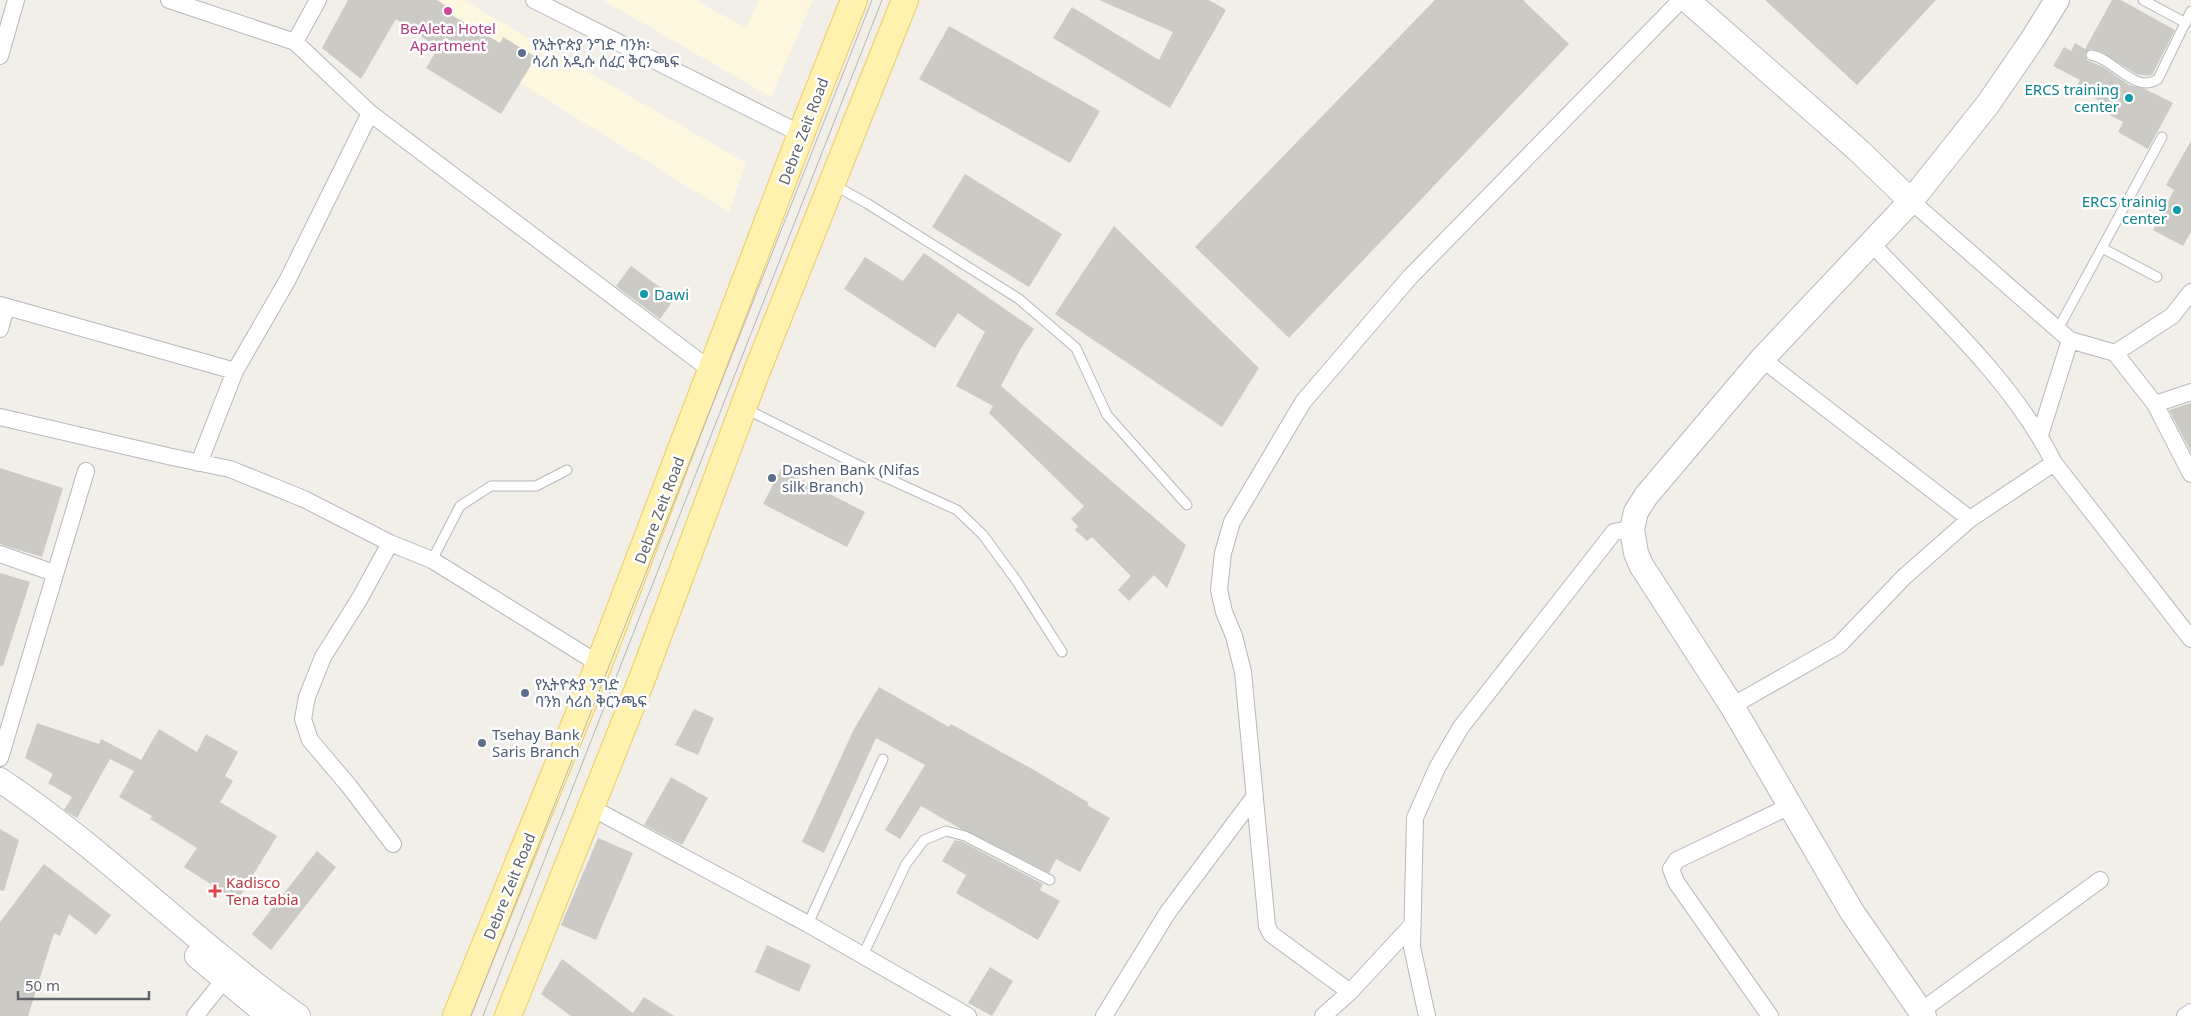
<svg xmlns="http://www.w3.org/2000/svg" width="2191" height="1016" viewBox="0 0 2191 1016" font-family="'Noto Sans','Noto Sans Ethiopic',sans-serif">
  <style>
    .commercial { fill: #fef7e0 }
    .building { fill: #cccac5 }
    .lines { fill: none; stroke-linecap: round; stroke-linejoin: round }
    .lane-casing { stroke: #b5b8bc; stroke-width: 11 }
    .street-casing { stroke: #b5b8bc; stroke-width: 18 }
    .secondary-casing { stroke: #b6babf; stroke-width: 26 }
    .primary-casing { stroke: #f2c960; stroke-width: 28 }
    .lane { stroke: #fff; stroke-width: 9 }
    .street { stroke: #fff; stroke-width: 16 }
    .secondary { stroke: #fff; stroke-width: 24 }
    .primary { stroke: #fff2af; stroke-width: 26 }
    .tram { stroke: #b6b7b8; stroke-width: 1 }
    .hotel-dot { fill: #d1479c; stroke: #fff; stroke-width: 2 }
    .service-dot { fill: #5c6f8a; stroke: #fff; stroke-width: 2 }
    .culture-dot { fill: #0f9aa8; stroke: #fff; stroke-width: 2 }
    .health-dot { fill: #e0444e; stroke: #fff; stroke-width: 2 }
    .labels { text-anchor: middle; dominant-baseline: central; stroke-width: 5; stroke-linejoin: round; paint-order: stroke }
    .hotel-label { font-size: 15px; fill: #b23c85; stroke: #fff }
    .service-label { font-size: 15px; fill: #4e5e75; stroke: #fff; text-anchor: start }
    .culture-label { font-size: 15px; fill: #0d838f; stroke: #fff; text-anchor: end }
    .street-label { font-size: 15px; fill: #5f6368; stroke: #fff }
    .health-label { font-size: 15px; fill: #be3a42; stroke: #fff; text-anchor: start }
  </style>
  <rect width="100%" height="100%" fill="#f1efe8"/>
  <!-- commercial -->
  <path class="commercial" d="M375,0H463L746,163L729,212L395,6Z
    M603,0H695L746,28L759,0H813L771,97Z"/>
  <!-- building -->
  <path class="building" d="M348,0H437L451,9L448,13L500,43L503,37L536,57L501,114L426,68L438,48L396,19L361,79L322,48Z
    M1099,0H1209L1226,10L1170,108L1053,38L1072,7L1159,60L1173,32Z
    M1435,0H1523L1569,44L1289,338L1195,247Z
    M1765,0H1936L1857,85Z
    M2112,0H2121L2175,30L2152,75L2148,76L2136,74L2102,52L2090,49L2085,54L2087,60L2105,68L2129,85L2145,89L2173,103L2148,149L2118,132L2123,122L2098,109L2102,102L2076,88L2080,80L2053,66L2064,47L2071,51L2075,43L2085,49Z
    M949,26L1100,111L1070,163L919,79Z
    M2191,141V232L2183,246L2153,230L2174,190L2166,185Z
    M965,174L1062,234L1029,287L932,227Z
    M1114,226L1259,368L1222,427L1055,314Z
    M924,253L1034,329L1021,348L1001,386L1186,545L1167,588L1154,575L1129,601L1118,590L1131,576L1092,537L1087,541L1075,530L1078,526L1071,519L1084,506L989,413L993,406L956,386L985,332L958,313L935,348L844,289L865,257L903,281Z
    M631,266L675,298L660,319L616,286Z
    M2191,403V452L2169,410Z
    M0,468L63,488L42,557L0,544Z
    M781,469L865,512L847,547L763,504Z
    M0,573L30,582L3,666H0Z
    M879,687L949,727L951,724L1034,770L1089,803L1087,805L1110,818L1080,872L1056,859L1049,873L961,829L921,806L900,839L885,830L925,765L876,738L824,853L802,842L854,729Z
    M694,709L714,718L698,755L675,745Z
    M37,723L99,744L101,739L141,760L159,729L197,752L206,734L238,752L225,776L233,781L220,802L277,836L237,901L184,867L197,848L150,819L152,816L119,797L134,771L110,759L77,818L64,810L72,797L48,783L53,774L25,758Z
    M671,777L708,798L682,845L644,825Z
    M0,829L19,840L4,891L0,890Z
    M598,838L633,853L596,940L561,925Z
    M955,840L963,842L1043,884L1040,890L1060,901L1038,940L956,893L966,875L942,861Z
    M317,851L336,867L271,950L252,934Z
    M44,864L111,915L96,935L69,914L60,936L54,933L28,1016H0V922Z
    M767,945L811,965L799,992L755,972Z
    M562,959L633,1013L644,997L674,1016H571L541,994Z
    M990,967L1013,981L992,1016L968,1003Z"/>
  <g class="lines">
    <!-- lane casing -->
    <g class="lane-casing">
      <path id="lane" d="M2143,0L2186,23
        M2091,55C2114,58 2135,95 2158,79L2191,11
        M834,185L868,204L1019,299L1076,348L1107,415L1187,505
        M2102,248L2157,277
        M2058,329L2162,137
        M746,409L854,463L957,510L983,535L1016,580L1062,652
        M432,560L460,506L491,486H536L567,470
        M808,924L883,759
        M863,955L906,864L924,840L946,831L965,836L1050,880"/>
    </g>
    <!-- street casing -->
    <g class="street-casing">
      <path id="street" d="M169,0L295,42L370,113L712,371
        M534,0L801,134
        M295,42L318,0
        M0,56L16,0
        M1911,201L2070,340
        M1870,242C1934,310 2012,379 2054,463L2191,639
        M0,305L235,371
        M0,329L6,307
        M2115,353L2155,404L2191,474
        M1762,359L1970,519
        M2155,404L2191,392
        M0,417L172,457L230,469L304,499L390,543L432,560L599,664
        M2040,435L2070,340L2115,353L2172,316L2191,292
        M199,463L235,371L287,281L370,113
        M390,543L360,598L323,657L307,697L303,719L310,740L349,786L393,844
        M0,554L54,573
        M1732,706L1839,645L1904,577L1970,519L2054,463
        M0,758L86,471
        M592,808L808,924L968,1016
        M1350,992L1271,934L1267,926L1243,672L1234,636L1224,612L1219,590L1223,553L1232,522L1303,402L1410,277L1681,0
        M1921,1011L2100,880
        M195,1016L224,980
        M1104,1016L1168,912L1255,796
        M1323,1016L1350,992L1413,924
        M1427,1016L1412,947L1415,818L1437,768L1461,727L1614,532L1632,529
        M1770,1016L1676,882L1671,869L1677,860L1790,806
        M2185,1016L2191,1012"/>
    </g>
    <!-- secondary casing -->
    <g class="secondary-casing">
      <path id="secondary" d="M1687,0L1858,150L1911,201
        M0,780C105,850 195,943 298,1016
        M197,956L269,1016
        M1924,1016L1852,912L1732,706L1641,565L1636,553L1632,529L1636,512L1646,496L1762,359L1911,201L1988,104L2032,40L2057,0"/>
    </g>
    <!-- primary casing -->
    <g class="primary-casing">
      <path id="primary" d="M456,1016L599,664L801,134L854,0
        M508,1016L642,679L755,376L905,0"/>
    </g>
    <!-- lane -->
    <use href="#lane" class="lane"/>
    <!-- street -->
    <use href="#street" class="street"/>
    <!-- secondary -->
    <use href="#secondary" class="secondary"/>
    <!-- primary -->
    <use href="#primary" class="primary"/>
    <!-- tram -->
    <path class="tram" d="M471,1016L872,0
      M483,1016L882,0"/>
  </g>
  <!-- markers -->
  <circle class="hotel-dot" cx="448" cy="11" r="5"/>
  <g class="service-dot">
    <circle cx="522" cy="53" r="5"/>
    <circle cx="772" cy="478" r="5"/>
    <circle cx="525" cy="693" r="5"/>
    <circle cx="482" cy="743" r="5"/>
  </g>
  <g class="culture-dot">
    <circle cx="2129" cy="98" r="5"/>
    <circle cx="2177" cy="210" r="5"/>
    <circle cx="644" cy="294" r="5"/>
  </g>
  <path class="health-dot" d="M212.5 883.5h5v5h5v5h-5v5h-5v-5h-5v-5h5z"/>
  <g class="labels">
    <!-- hotel labels -->
    <g class="hotel-label">
      <text x="448" y="28">BeAleta Hotel<tspan x="448" dy="17">Apartment</tspan></text>
    </g>
    <!-- service labels -->
    <g class="service-label">
      <text x="532" y="44">የኢትዮጵያ ንግድ ባንክ፡<tspan x="532" dy="17">ሳሪስ አዲሱ ሰፈር ቅርንጫፍ</tspan></text>
      <text x="782" y="469">Dashen Bank (Nifas<tspan x="782" dy="17">silk Branch)</tspan></text>
      <text x="535" y="684">የኢትዮጵያ ንግድ<tspan x="535" dy="17">ባንክ ሳሪስ ቅርንጫፍ</tspan></text>
      <text x="492" y="734">Tsehay Bank<tspan x="492" dy="17">Saris Branch</tspan></text>
    </g>
    <!-- culture labels -->
    <g class="culture-label">
      <text x="2119" y="89">ERCS training<tspan x="2119" dy="17">center</tspan></text>
      <text x="2167" y="201">ERCS trainig<tspan x="2167" dy="17">center</tspan></text>
      <text x="654" y="294" text-anchor="start">Dawi</text>
    </g>
    <!-- street labels -->
    <g class="street-label">
      <text transform="translate(803 131) rotate(-69)">Debre Zeit Road</text>
      <text transform="translate(659 510) rotate(-69)">Debre Zeit Road</text>
      <text transform="translate(509 886) rotate(-68)">Debre Zeit Road</text>
    </g>
    <!-- health labels -->
    <g class="health-label">
      <text x="226" y="882">Kadisco<tspan x="226" dy="17">Tena tabia</tspan></text>
    </g>
  </g>
  <!-- scale -->
  <path d="M18 991v8h131v-8" fill="none" stroke="#5f6368" stroke-width="2.5"/>
  <text x="25" y="991" font-size="15" fill="#5f6368" stroke="#ffffff" stroke-width="4" paint-order="stroke">50 m</text>
</svg>
